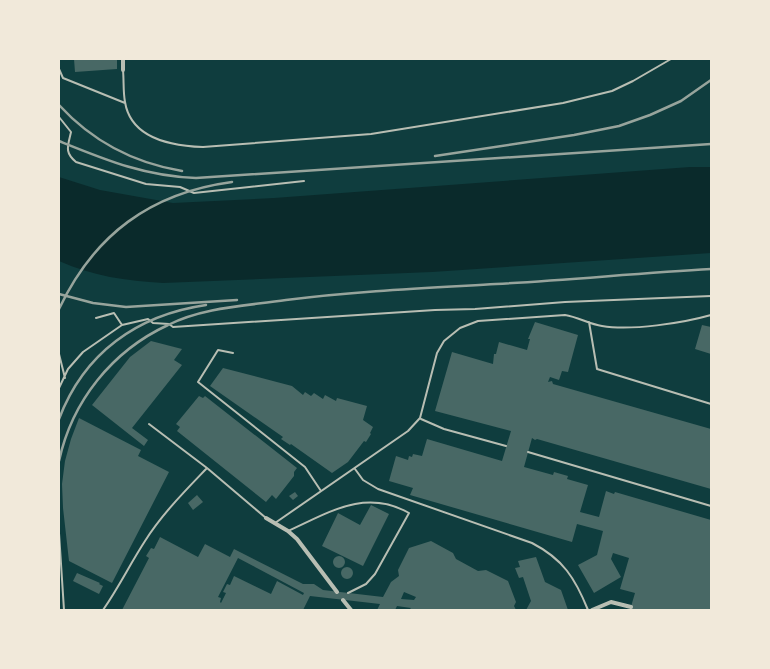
<svg xmlns="http://www.w3.org/2000/svg" width="770" height="669" viewBox="0 0 770 669" font-family="'Fira Sans Condensed',sans-serif">
  <style>
    .water { fill: #0a2a2b }
    .building { fill: #486865; fill-rule: evenodd }
    .lines { fill: none; stroke-linecap: round; stroke-linejoin: round }
    .service { stroke: #b8beb3; stroke-width: 2 }
    .minor { stroke: #b8beb3; stroke-width: 4 }
    .rail { stroke: #97a49c; stroke-width: 2.5 }
  </style>
  <rect width="100%" height="100%" fill="#0f3d3e"/>
  <!-- water -->
  <path class="water" d="M690,167H711V253L432,272L163,283C126,281 93,276 59,261V177L100,190L173,203L274,198Z"/>
  <!-- building -->
  <path class="building" d="M74,59H117V69L75,72Z
    M535,322L578,335L568,372L562,371L559,380L550,377L548,382L552,381L553,384L711,429V489L537,439L535,440L532,438L524,467L553,475L554,472L568,476L567,479L588,485L580,512L599,517L606,491L614,494L615,492L711,520V610H630L635,593L620,589L629,558L613,553L611,559L621,577L594,593L578,565L597,555L603,531L577,524L572,542L410,495L413,488L389,481L396,456L408,460L409,456L412,457L413,454L422,456L427,439L502,461L511,431L435,411L452,352L493,364L494,354H496L499,342L527,350L530,339H528Z
    M702,325L711,327V354L695,349Z
    M151,341L182,349L174,360L182,365L132,428L148,440L144,446L92,405L130,357Z
    M223,368L292,386L303,395L305,392L311,396L314,393L323,399L325,395L336,401L337,398L367,406L363,420L373,427L370,433L371,434L366,442L364,441L348,462L332,473L291,444L290,445L281,439L283,437L210,386Z
    M199,396L203,398L205,396L297,468L294,472V476L276,499L272,495L266,502L177,431L180,427L176,424Z
    M79,418L141,450L138,456L169,472L112,583L69,561L63,508L62,484L65,461L71,439Z
    M295,492L298,496L293,500L289,496Z
    M197,495L203,502L193,510L188,503Z
    M371,505L389,514L363,566L322,546L338,513L360,525Z
    M160,537L198,557L205,544L230,557L234,549L303,584H314L323,590L383,597L391,582L399,576L398,570L409,548L431,541L453,553L456,559L478,571L486,570L508,581L516,602L514,606L516,610H409L411,608L397,606L395,610H377L380,604L310,596L303,610H122L149,558L146,556L151,548L154,549ZM238,558L304,593L303,595L277,581L271,594L234,576L230,585L227,584L223,592L226,593L221,603L220,602L221,598L218,597ZM404,592L416,597L414,600L401,599Z
    M333 562a6 6 0 1 1 12 0a6 6 0 1 1-12 0Z
    M536,557L545,582L561,590L568,610H526L531,601L523,577L519,578L515,568L520,567L518,561Z
    M341 573a6 6 0 1 1 12 0a6 6 0 1 1-12 0Z
    M77,573L100,583L99,584L103,586L99,594L73,581Z"/>
  <g class="lines">
    <!-- service -->
    <path class="service" d="M59,69L63,78L125,103
      M123,70C124,81 123,92 125,102C131,139 172,146 203,147L371,134L563,103L612,91L633,81L671,59
      M59,117L71,132C68,146 64,152 76,162L146,184L180,187L194,193L304,181
      M96,318L114,313L122,325
      M589,322L597,369L711,404
      M233,353L218,350L198,382L305,467L321,491
      M59,354L65,378
      M59,388L68,369L83,352L122,325L148,319L153,323L169,324L173,327L435,310L475,309L565,302L711,296
      M421,419L444,429L506,446
      M149,424L207,468L266,518
      M528,452L711,506
      M355,469L363,480L378,489L532,543C563,559 575,578 588,610
      M275,523L408,431L420,418L437,353L444,341L460,328L478,321L565,315C578,317 589,324 602,326C631,331 683,323 711,315
      M288,531C328,513 365,488 409,513L375,574L366,584L348,593
      M59,533L64,610
      M103,610C119,587 130,564 145,541C162,514 185,491 207,468"/>
    <!-- minor -->
    <path class="minor" d="M123,59V70
      M266,518L288,531L297,539L337,592
      M343,600L351,610
      M592,610L611,602L631,607"/>
    <!-- rail -->
    <path class="rail" d="M59,105C92,141 134,163 182,171
      M59,141C106,160 144,176 196,178L711,144
      M435,156L574,135L619,126L650,115L681,101L711,80
      M59,294L93,303L126,307L237,300
      M59,309C94,235 150,193 232,182
      M59,419C84,353 137,315 206,305
      M59,461C72,401 112,351 168,325C204,307 246,306 286,300C356,291 426,288 496,284C568,280 640,273 711,269"/>
  </g>
  <!-- border -->
  <rect width="770" height="669" fill="none" stroke="#f1e9da" stroke-width="120"/>
</svg>
